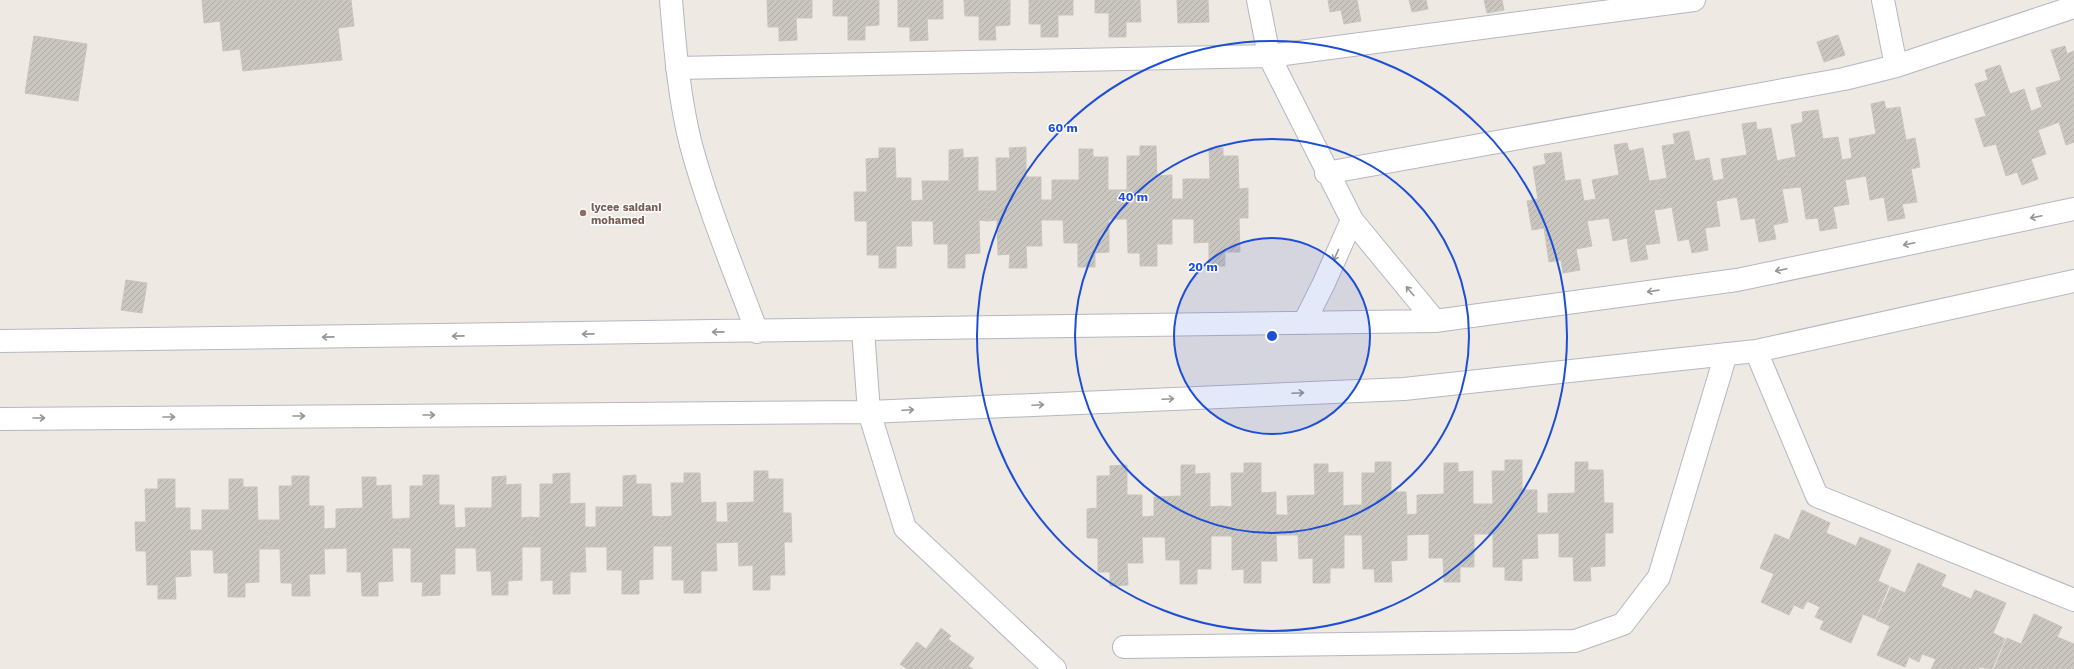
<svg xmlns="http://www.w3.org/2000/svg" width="2074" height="669" viewBox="0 0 2074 669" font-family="'Work Sans',sans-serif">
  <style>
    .building { fill: url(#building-hatch); stroke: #cac5bb }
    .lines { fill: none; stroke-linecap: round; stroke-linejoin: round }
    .minor-casing { stroke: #b5b7c0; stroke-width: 24 }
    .minor { stroke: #fff; stroke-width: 22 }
    .oneway { stroke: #969696 }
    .ring { fill: none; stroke: #1d4ed8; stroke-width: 2 }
    .education-dot { fill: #8d6e63; stroke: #fff; stroke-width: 1.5 }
    .labels { text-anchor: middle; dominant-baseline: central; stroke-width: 3; stroke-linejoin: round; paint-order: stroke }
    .education-label { font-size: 11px; font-weight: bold; fill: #785e54; stroke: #fff; text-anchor: start }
    .centre { fill: #1d4ed8; stroke: #fff; stroke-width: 2 }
    .ring-label { font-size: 12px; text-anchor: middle; font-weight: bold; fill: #1d4ed8; stroke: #fff; stroke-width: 3; stroke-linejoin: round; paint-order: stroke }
  </style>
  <defs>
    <pattern id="building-hatch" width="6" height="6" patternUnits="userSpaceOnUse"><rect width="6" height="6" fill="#cac7c0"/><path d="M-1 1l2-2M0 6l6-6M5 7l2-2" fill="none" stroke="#aeaba5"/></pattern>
  </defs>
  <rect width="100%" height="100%" fill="#eee9e2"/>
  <!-- building -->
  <path class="building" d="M202,0H351L354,26L338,28L342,60L243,71L240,49L223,51L220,21L204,23Z
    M767,0H812V18H796L797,40L779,41V27H768Z
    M833,0H879V25L865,26V40H848V16H833Z
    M898,0H943V19H927L928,40L910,41V27H898Z
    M964,0H1010V25L995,26L996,40H979V16H965Z
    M1029,0H1073V15H1058V37H1041V24H1029Z
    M1095,0H1140L1141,22H1126V37H1109V13H1095Z
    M1177,0H1208L1209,22L1178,23Z
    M1328,0H1357L1361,21L1344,24L1341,10L1330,12Z
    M1409,0H1426L1428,9L1412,12Z
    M1484,0H1502L1504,10L1487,13Z
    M1838,35L1845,55L1824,62L1817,42Z
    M34,36L87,44L78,101L25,93Z
    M2065,46L2067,54L2074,51V142L2066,145L2059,122L2038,130L2046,154L2031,159L2038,179L2022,185L2017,172L2006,176L1996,144L1984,147L1975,119L1986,116L1975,84L1988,80L1985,70L2000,65L2010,94L2024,89L2031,111L2042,107L2036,88L2061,80L2051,50Z
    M1884,101L1886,109L1900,107L1906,140L1915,138L1920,167L1911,169L1917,202L1902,204L1905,218L1888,221L1884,197L1870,200L1866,176L1845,180L1849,204L1833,207L1837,228L1820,231L1818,218L1806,219L1801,187L1790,188L1785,159L1796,157L1791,125L1803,122L1802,112L1818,110L1823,139L1838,137L1842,160L1852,158L1849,139L1876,134L1871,104Z
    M1756,122L1757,130L1771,128L1777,161L1785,159L1790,188L1782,189L1788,222L1773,225L1776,239L1759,242L1755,218L1741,220L1737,197L1716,201L1720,226L1705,228L1708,250L1692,253L1689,239L1678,241L1672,207L1662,209L1657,180L1667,178L1662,146L1675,144L1673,134L1689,131L1695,161L1709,158L1713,181L1724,179L1721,159L1747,155L1742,124Z
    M1627,143L1629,151L1643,148L1649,181L1657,180L1662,209L1654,210L1660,243L1645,245L1648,259L1631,262L1627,238L1613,241L1609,218L1587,221L1592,246L1576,249L1580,270L1563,273L1561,260L1549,262L1544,228L1532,230L1527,201L1538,199L1533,167L1546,164L1544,154L1561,152L1565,181L1580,179L1584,201L1596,199L1592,180L1619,175L1614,145Z
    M1140,146H1156L1157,176L1172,175V199H1183V179H1210L1209,148H1223V156H1238L1239,189L1248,188V218H1239L1240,252H1225V266H1209V242L1194,243V219H1172V244H1157V266H1140V253H1128L1127,219H1117L1116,190H1127V156H1140Z
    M1026,147V177H1041V200H1052V180H1079V149H1093V157H1108V190H1116L1117,219H1109V252L1095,253V267H1078V243H1064L1063,220H1041L1042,246H1026L1027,268H1009L1010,254L998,255L997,220L987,221L986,191H997L996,158H1010L1009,148Z
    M879,148H895L896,178H911V201L923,200L922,181H949V150L963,149V158L978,157V191H986L987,221L979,220L980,253L965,254V268H948V244H934L933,221H911L912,246H896V268H879V255H867V221H855L854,192H867L866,159L879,158Z
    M126,280L147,283L142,313L121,310Z
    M1505,460H1522V490H1537V513H1548V494L1575,493V462H1588V470H1603L1604,503H1613V533H1605V566L1590,567L1591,581H1574L1573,557H1559V533L1537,534L1538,558L1522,559V581L1505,580V567H1493V534H1482V504H1493L1492,471H1505Z
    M1375,462H1391V492H1406L1407,515L1417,514V495L1444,494V463H1458V472L1473,471V504H1482V534H1474V567H1460V582H1444L1443,558H1429V534L1407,535V560L1391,561L1392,582H1375L1374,569H1363L1362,535H1352L1351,505H1362V473H1375Z
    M1244,463H1261V493L1276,492V515H1288L1287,496L1315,495L1314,464H1328V473L1343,472V506L1351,505L1352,535H1344V568H1330V583H1313V558L1299,559L1298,535H1276L1277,561H1261V583H1244V569L1232,570V536H1220V506L1232,507L1231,473H1244Z
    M1127,465V495H1142V517L1154,516V497L1181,496V465H1195V474L1210,473V507L1220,506V536H1211V569H1197V584H1180V560H1166L1165,537H1142L1143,563H1127L1128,585L1110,586V572H1098V538H1087V509L1097,508V476H1110V466Z
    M754,471H768V479H783V513H791L792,542H784L785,575H770V590H753V565L739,566L738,542L716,543L717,571H701V593H684V580H672V546H662L661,517L672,516L671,483H684V473H700L701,503L716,502V522H728L727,503L754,502Z
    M570,473V504L585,503V527H596V507H623V476L636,475V484H651L652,516L661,517L662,546H653V579L639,580V594H622V570H607V547H585L586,572H570V594H553V580L541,581V547H530V517L540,518V484H553V474Z
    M423,475H439V505H454L455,528L466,527L465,508H492V477L506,476V485L521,484V518L530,517V547H522V580L508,581V595H492L491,571H477L476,548H455V574H440V595L422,596L423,582H411V548H400L399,519L410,518V486H423Z
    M292,476H309V506H324V529L336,528V509L363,508L362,477H376V486L391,485L392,519H399L400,548H392L393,581L378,582V596H362L361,572H347V548L324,549L325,574H309L310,596H292V583H281L280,549H268L267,520H280L279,486H292Z
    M158,479H175V508H190V530H202V510H229V479H243V487H257L258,520H267L268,549H259V582L245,583V597H228V573H214L213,550H190L191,576L175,577L176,599H158V585H147L146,551H136L135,522H146L145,489H158Z
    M1802,510L1830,523L1826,533L1856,546L1860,537L1891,550L1878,581L1889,586L1875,619L1863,614L1851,643L1820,629L1824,621L1815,617L1820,607L1807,601L1803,609L1794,605L1789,615L1761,602L1774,574L1760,568L1775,534L1789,540Z
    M1918,563L1946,575L1941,586L1971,599L1975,590L2006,603L1993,633L2005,639L1992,669L1979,667L1978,669H1931L1936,659L1922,654L1919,662L1909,657L1905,667L1877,655L1890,626L1876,620L1891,587L1905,593Z
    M2034,614L2062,627L2057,637L2074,644V669H1994L2007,638L2021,644Z
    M941,628L951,636L948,639L974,658L968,666L973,669H907L900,664L917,642L926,649Z"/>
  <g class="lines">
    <!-- minor casing -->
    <g class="minor-casing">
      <path id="minor" d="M671,0C675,48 679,98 691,145C708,208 734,270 757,332
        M1258,0L1269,56L1352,220
        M1883,0L1896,66
        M677,68L1269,56L1694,0
        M1326,173L1844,79L1896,66L2074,7
        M1304,323L1324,283L1352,220L1435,321
        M863,330L869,412L905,528L1055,669
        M0,341L1435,321L1737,280L2074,209
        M1756,351L1817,496L2074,600
        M0,419L869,412L1404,389L1756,351L2074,281
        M1124,647L1575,641L1623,624L1659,577L1726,354"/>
    </g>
    <!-- minor -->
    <use href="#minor" class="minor"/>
  </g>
  <!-- one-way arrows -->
  <defs><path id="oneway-shaft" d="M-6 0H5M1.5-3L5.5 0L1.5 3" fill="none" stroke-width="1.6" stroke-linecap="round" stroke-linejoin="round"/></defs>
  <g class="oneway">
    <use href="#oneway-shaft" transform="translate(2036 217) rotate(168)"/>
    <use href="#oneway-shaft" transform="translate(1909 244) rotate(168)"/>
    <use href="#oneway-shaft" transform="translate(1336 255) rotate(114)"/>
    <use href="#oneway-shaft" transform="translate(1781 270) rotate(168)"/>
    <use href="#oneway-shaft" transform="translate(1410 291) rotate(-130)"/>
    <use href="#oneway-shaft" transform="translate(1653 291) rotate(172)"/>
    <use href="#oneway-shaft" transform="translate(718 332) rotate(179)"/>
    <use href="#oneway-shaft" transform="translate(588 334) rotate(179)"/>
    <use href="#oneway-shaft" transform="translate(458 336) rotate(179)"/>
    <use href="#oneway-shaft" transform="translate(328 337) rotate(179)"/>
    <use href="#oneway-shaft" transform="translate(1298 393) rotate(-3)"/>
    <use href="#oneway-shaft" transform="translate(1168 399) rotate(-3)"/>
    <use href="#oneway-shaft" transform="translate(1038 405) rotate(-3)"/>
    <use href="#oneway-shaft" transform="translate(908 410) rotate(-3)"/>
    <use href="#oneway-shaft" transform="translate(429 415)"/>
    <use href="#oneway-shaft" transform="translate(299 416)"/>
    <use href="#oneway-shaft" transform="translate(169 417)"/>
    <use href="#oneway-shaft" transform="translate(39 418)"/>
  </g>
  <!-- distance rings -->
  <circle cx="1272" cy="336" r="98" fill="#1d4ed8" fill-opacity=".12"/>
  <g class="ring">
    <circle cx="1272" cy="336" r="98"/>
    <circle cx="1272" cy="336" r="197"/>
    <circle cx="1272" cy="336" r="295"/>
  </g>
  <!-- markers -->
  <circle class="education-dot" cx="583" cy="213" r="4"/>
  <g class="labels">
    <!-- education labels -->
    <g class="education-label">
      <text x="591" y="207">lycee saidani<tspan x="591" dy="13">mohamed</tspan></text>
    </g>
  </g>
  <circle cx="1272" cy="336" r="6" class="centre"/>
  <g class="ring-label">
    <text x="1063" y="132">60 m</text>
    <text x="1133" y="201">40 m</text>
    <text x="1203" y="271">20 m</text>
  </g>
</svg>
